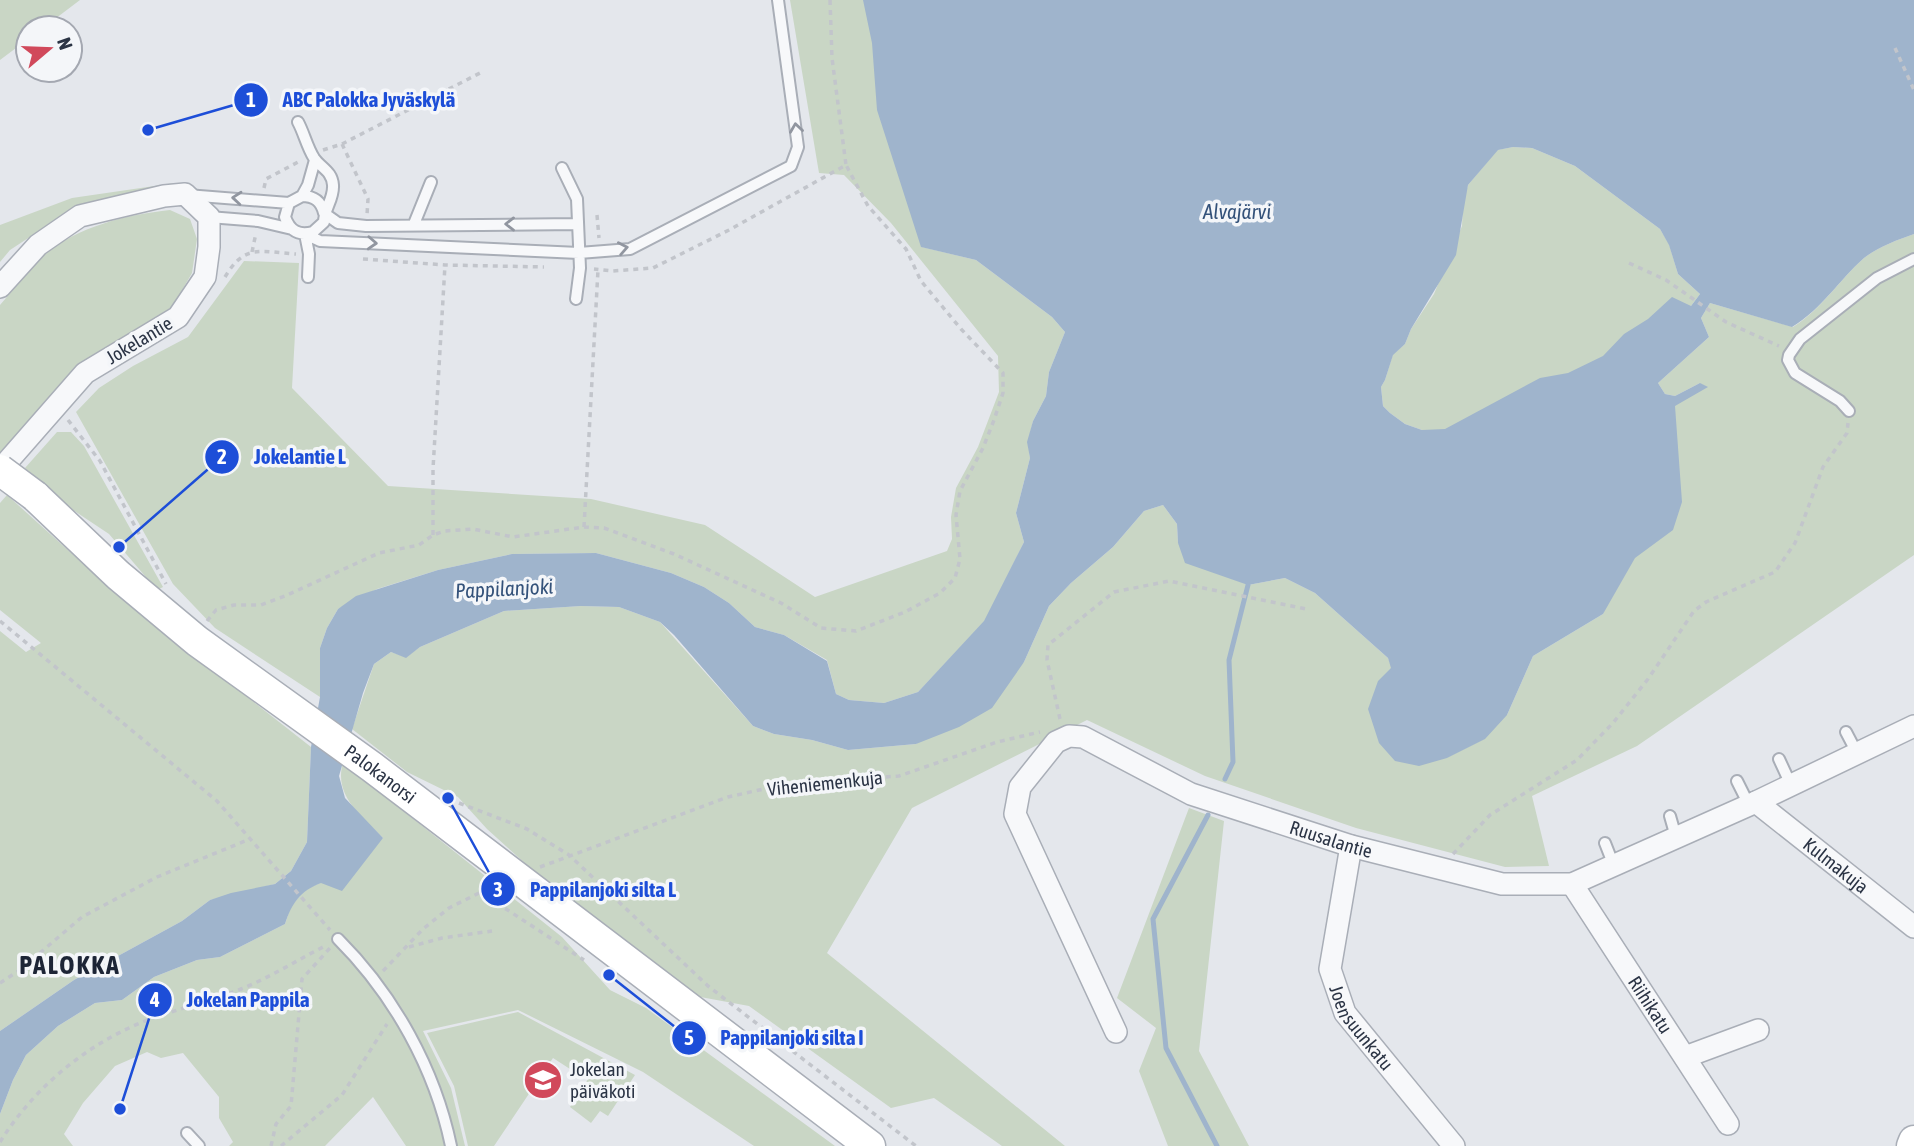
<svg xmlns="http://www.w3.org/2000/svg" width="1914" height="1146" viewBox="0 0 1914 1146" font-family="'Asap Condensed',sans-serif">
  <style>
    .green { fill: #c9d6c5 }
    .water { fill: #9fb4cc; fill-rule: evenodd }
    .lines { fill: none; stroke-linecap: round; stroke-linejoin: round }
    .stream { stroke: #9fb4cc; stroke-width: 5 }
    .service-casing { stroke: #a9aeb7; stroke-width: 14 }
    .minor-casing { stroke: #a9aeb7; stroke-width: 24 }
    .secondary-casing { stroke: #a9aeb7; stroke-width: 33 }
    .path { stroke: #c2c5cb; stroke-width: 3.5; stroke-dasharray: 5 5; stroke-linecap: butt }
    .service { stroke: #f7f8fa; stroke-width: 10 }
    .minor { stroke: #f7f8fa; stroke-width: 21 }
    .secondary { stroke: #fff; stroke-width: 30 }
    .secondary-bridge-casing { stroke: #a9aeb7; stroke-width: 33; stroke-linecap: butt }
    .secondary-bridge { stroke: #fff; stroke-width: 30 }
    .oneway { stroke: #9196a0 }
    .labels { text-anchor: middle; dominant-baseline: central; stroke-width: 7; stroke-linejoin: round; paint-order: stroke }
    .street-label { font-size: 19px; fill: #2b3445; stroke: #f4f6f9 }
    .poi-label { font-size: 19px; fill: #2b3445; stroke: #f4f6f9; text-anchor: start }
    .water-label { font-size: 21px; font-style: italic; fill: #34527a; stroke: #f4f6f9 }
    .district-label { font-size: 26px; font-weight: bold; letter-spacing: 2px; fill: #1d2536; stroke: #f4f6f9 }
    .leader { fill: none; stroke: #1d4ed8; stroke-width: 2.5 }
    .callout-dot { fill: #1d4ed8; stroke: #f4f6f9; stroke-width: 2.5 }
    .mark-label { font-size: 21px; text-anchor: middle; font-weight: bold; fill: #fff }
    .callout-label { font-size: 21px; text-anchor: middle; font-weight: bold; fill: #1d4ed8; stroke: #f4f6f9; stroke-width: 7; stroke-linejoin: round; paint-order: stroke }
  </style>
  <rect width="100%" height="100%" fill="#e4e7ec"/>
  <!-- green -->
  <path class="green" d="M0,0H80L43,28H28V39L0,60Z
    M790,0H889L922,247L976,260L1052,317L1065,332L1049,372L1046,396L1033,421L1028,442L1030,458L1016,513L1024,542L985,621L918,692L884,703L849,700L836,694L827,660L784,635L755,627L729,603L704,587L671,573L596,553L512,554L438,570L377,589L338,609L327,628L320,648V697L215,628L173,584L76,412L99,388L133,366L188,337L244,261L299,263L292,388L388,486L591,499L705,525L815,597L947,551L952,539L951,517L956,488L978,447L999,392L998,356L891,223L844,175L819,173Z
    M1513,147L1532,148L1575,166L1660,229L1669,244L1678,274L1700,294L1691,306L1652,331L1470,434L1422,430L1405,424L1390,413L1383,406L1381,387L1385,380L1393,354L1405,344L1411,329L1434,294L1462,226L1463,203L1468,185L1497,150Z
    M175,183L74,208L10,250L0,262V225L72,198Z
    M170,210L190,219L197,239L192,273L173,306L132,336L88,358L54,392L2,453L0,452V305C14,289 27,270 43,256C78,226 126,215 170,210Z
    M1914,234V555L1637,746L1532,796L1549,866L1505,867L1356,828L1205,776L1087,720L912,808L827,953L1065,1146H1002L934,1098L891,1108L749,1006L695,996L570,904L487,829L458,797L407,772L352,729L374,664L391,652L406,657L420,647L504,611L581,606L619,607L660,622L753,726L774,734L812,740L848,750L916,744L1024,662L1049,606L1071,583L1113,547L1144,511L1163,505L1177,524L1178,543L1248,585L1285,578L1315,593L1388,658L1392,668L1507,715L1533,656L1603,614L1668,407L1700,383L1675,396L1665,394L1658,383L1709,337L1701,318L1710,303L1793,327C1822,309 1839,280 1864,258C1878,247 1897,240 1914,234Z
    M57,432H71L84,446L163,587L157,590L109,534L67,506L25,468Z
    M7,495L121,598L311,747L307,842L291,871L275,884L210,900L182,921L74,980L0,1031V631L26,652L41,643L0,610V503Z
    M343,763L562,937L610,990L646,1008L835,1146H754L643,1072L518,1010L423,1031L451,1088L465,1146H406L373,1097L325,1146H229L233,1142L219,1118V1097L183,1053L161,1058L147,1052L115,1066L83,1103L64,1134L73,1146H0V1114L13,1080L26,1055L58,1026L95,1003L122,1000L154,977L197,960L220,957L285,924L291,906L306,889L320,883L383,838C363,817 333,796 343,763Z
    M1189,808L1224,821L1199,1051L1249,1146H1168L1139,1071L1156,1028L1117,998Z
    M518,1012L635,1075L608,1116L600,1111L591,1123L570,1107L588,1079L583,1077L581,1069L576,1067L570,1069L553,1058L494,1146H468L454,1086L427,1033Z"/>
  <!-- water -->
  <path class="water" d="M863,0H1914V234C1897,240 1878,247 1864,258C1839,280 1822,309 1792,327L1710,303L1701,318L1709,337L1658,383L1665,394L1675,396L1700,383L1708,387L1675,406L1682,502L1673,530L1635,558L1603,614L1533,656L1507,715L1485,739L1447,758L1419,766L1395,761L1379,743L1368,709L1378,681L1391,668L1388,658L1315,593L1285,578L1248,585L1185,563L1178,543L1177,524L1163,505L1144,511L1113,547L1071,583L1049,606L1024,662L992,708L959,727L916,744L848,750L812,740L774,734L753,726L674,635L660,622L619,607L581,606L504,611L420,647L406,658L391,652L374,664L363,693L339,776L345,798L383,838L342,891L321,883C300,891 292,903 285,924L220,957L197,960L154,977L122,1000L95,1003L58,1026L26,1055L13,1080L0,1114V1031L74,980L182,921L210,900L231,893L275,884L291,871L307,842L311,747L320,697V648L327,628L338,609L356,596L438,570L512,554L596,553L671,573L704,587L729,603L755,627L784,635L827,661L836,694L849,700L884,703L918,692L984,621L1024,542L1016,513L1030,458L1027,442L1033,421L1046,396L1049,372L1065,332L1052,317L976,260L921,247L877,110L872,43ZM1513,147L1532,148L1575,166L1660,229L1669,245L1678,274L1700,294L1691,306L1672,297L1648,319L1624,334L1603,356L1568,373L1540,378L1445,429L1422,430L1405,424L1390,413L1383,406L1381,387L1385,380L1393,355L1405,344L1411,329L1456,255L1468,185L1498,150Z"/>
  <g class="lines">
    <!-- stream -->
    <path class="stream" d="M1225,779L1233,762L1229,660L1248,585
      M1208,815L1153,919L1166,1048L1217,1146"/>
    <!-- service casing -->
    <g class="service-casing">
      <path id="service" d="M298,122C304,133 307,147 314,158C321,168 332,171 333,185C334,199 324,209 324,222L313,232C299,236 290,231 285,217L289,203L302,196C314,196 321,201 324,213L338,223L366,226L578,224
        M562,168L577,199L580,268L576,299
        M187,195L289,203
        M302,196L308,185L315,160
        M209,217L258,221L292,229
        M414,224L431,182
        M305,234L320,241L579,253L630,249L791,166L798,147L778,0
        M305,234L309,254L308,277
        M1849,411L1840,401L1795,373L1788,360L1789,355L1800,339L1877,278L1914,259
        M1846,732L1857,753
        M1779,759L1791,785
        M1737,781L1749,805
        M1670,816L1676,837
        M1605,843L1614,866
        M338,939C394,995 435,1069 451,1146
        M187,1133L199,1146"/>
    </g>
    <!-- minor casing -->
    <g class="minor-casing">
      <g id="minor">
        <path d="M0,287L38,245L80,216L164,196L185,194L209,217V247L205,277L178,317L85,373L0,470"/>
        <path id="s1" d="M1756,802L1914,927"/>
        <path id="s2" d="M1351,846L1330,969L1345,1013L1454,1146"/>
        <path id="s3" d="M1572,884L1728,1124"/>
        <path id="s4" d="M1116,1032L1015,814L1020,787L1056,742L1069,736L1083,737L1191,794L1351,846L1502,884H1572L1756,802L1914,726"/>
        <path d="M1685,1057L1758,1030"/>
      </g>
    </g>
    <!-- secondary casing -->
    <g class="secondary-casing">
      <g id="secondary">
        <path id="s5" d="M35,496L118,575L197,641L372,767L870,1146"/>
        <path d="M1912,1146L1914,1141"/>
      </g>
    </g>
    <!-- path -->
    <path class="path" d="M830,0L832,58L846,165
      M1895,48L1914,90
      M342,144L480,73
      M323,150L342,144L368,199L367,215
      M264,188L266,179L300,161
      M597,215L599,238
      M252,252L256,233
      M363,259L445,265L544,267
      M1629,263L1666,280L1726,322L1779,346
      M225,277C245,243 261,252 296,254
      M68,420L100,461L166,584
      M584,527L598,270
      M433,535V469L445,265
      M0,621L217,801L330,930
      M207,621L216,610L234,605H261L285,596L379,553L419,545L433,535L445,531L473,529L513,537L584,527L604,528L674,554L781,603L821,628L856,631L905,612L940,593L955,578L960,559L956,515L960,491L983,448L994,420L1003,393V373L961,329L921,281L906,249L868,206L846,165L729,230L653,268L613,271L594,269
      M1060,719L1047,660L1048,645L1114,592L1169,581L1306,609
      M459,803L527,829L569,855L708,986L916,1146
      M1453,854L1490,815L1577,760L1613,723L1648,679L1694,611L1706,602L1775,572L1795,543L1823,467L1847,433L1848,423
      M540,867L728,797L786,784L899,776L997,742L1040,732
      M480,892L584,960
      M409,947L442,938L492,931
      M383,971L423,929L449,908L491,887
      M0,983L20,970L82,917L157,877L250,839
      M0,1142C34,1088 85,1045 145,1021C177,1009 210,1001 241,989C271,977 299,959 327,945
      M271,1146L276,1124L291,1106L302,979L330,948
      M281,1146L342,1095L387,1024"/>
    <!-- service -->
    <use href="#service" class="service"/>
    <!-- minor -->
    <use href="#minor" class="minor"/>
    <!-- secondary -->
    <use href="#secondary" class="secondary"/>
    <!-- secondary-bridge casing -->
    <g class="secondary-bridge-casing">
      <path id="secondary-bridge" d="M0,470L35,496"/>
    </g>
    <!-- secondary-bridge -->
    <use href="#secondary-bridge" class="secondary-bridge"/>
  </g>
  <!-- one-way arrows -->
  <defs><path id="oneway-chevron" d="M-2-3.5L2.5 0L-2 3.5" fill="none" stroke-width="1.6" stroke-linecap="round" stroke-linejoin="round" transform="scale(1.75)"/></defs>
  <g class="oneway">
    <use href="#oneway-chevron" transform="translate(796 128) rotate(-98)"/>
    <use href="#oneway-chevron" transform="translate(237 198) rotate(-175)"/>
    <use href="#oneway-chevron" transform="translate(510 224) rotate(-180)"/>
    <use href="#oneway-chevron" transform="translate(372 243) rotate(3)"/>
    <use href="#oneway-chevron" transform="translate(623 248) rotate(-11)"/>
  </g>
  <!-- icons -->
  <defs>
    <g id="school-disc" transform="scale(2.0125)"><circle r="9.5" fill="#d1495b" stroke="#f4f6f9"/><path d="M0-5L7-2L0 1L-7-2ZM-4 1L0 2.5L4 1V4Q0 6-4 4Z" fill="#fff"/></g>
  </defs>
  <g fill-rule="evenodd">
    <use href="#school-disc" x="543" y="1080"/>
  </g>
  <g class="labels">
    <!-- street labels -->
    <g class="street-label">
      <text transform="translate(139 340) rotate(-31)">Jokelantie</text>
      <text stroke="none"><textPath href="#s5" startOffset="444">Palokanorsi</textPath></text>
      <text transform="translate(825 783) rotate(-6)">Viheniemenkuja</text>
      <text stroke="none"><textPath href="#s4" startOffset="623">Ruusalantie</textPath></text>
      <text stroke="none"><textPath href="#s1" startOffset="102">Kulmakuja</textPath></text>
      <text stroke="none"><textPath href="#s3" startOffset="144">Riihikatu</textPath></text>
      <text stroke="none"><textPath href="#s2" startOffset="192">Joensuunkatu</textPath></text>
    </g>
    <!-- poi labels -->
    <g class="poi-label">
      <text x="570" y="1069">Jokelan<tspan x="570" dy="22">päiväkoti</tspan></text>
    </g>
    <!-- water labels -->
    <g class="water-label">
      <text x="1237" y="211">Alvajärvi</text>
      <text transform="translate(504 588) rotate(-3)">Pappilanjoki</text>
    </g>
    <!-- district labels -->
    <g class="district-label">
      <text x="70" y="965">PALOKKA</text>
    </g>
  </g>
  <!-- callouts -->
  <path class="leader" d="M148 130L251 100M119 547L222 457M448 798L498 889M120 1109L155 1000M609 975L689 1038"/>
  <g class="callout-dot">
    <circle cx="148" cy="130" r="7"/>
    <circle cx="119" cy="547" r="7"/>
    <circle cx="448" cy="798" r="7"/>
    <circle cx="120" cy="1109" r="7"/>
    <circle cx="609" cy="975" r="7"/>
    <circle cx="251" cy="100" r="18"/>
    <circle cx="222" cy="457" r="18"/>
    <circle cx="498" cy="889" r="18"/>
    <circle cx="155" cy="1000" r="18"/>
    <circle cx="689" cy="1038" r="18"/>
  </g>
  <g class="mark-label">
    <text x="251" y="107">1</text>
    <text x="222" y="464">2</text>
    <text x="498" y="897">3</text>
    <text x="155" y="1007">4</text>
    <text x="689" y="1045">5</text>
  </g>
  <g class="callout-label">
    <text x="369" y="107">ABC Palokka Jyväskylä</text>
    <text x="300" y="464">Jokelantie L</text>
    <text x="603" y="897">Pappilanjoki silta L</text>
    <text x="248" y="1007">Jokelan Pappila</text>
    <text x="792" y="1045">Pappilanjoki silta I</text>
  </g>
  <!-- north arrow -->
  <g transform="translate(49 49) rotate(71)"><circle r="33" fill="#f4f6f9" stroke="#a4a8b1" stroke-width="2"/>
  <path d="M0-5L12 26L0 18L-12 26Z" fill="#d1495b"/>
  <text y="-10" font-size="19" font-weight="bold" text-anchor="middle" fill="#2b3445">N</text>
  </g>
</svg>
